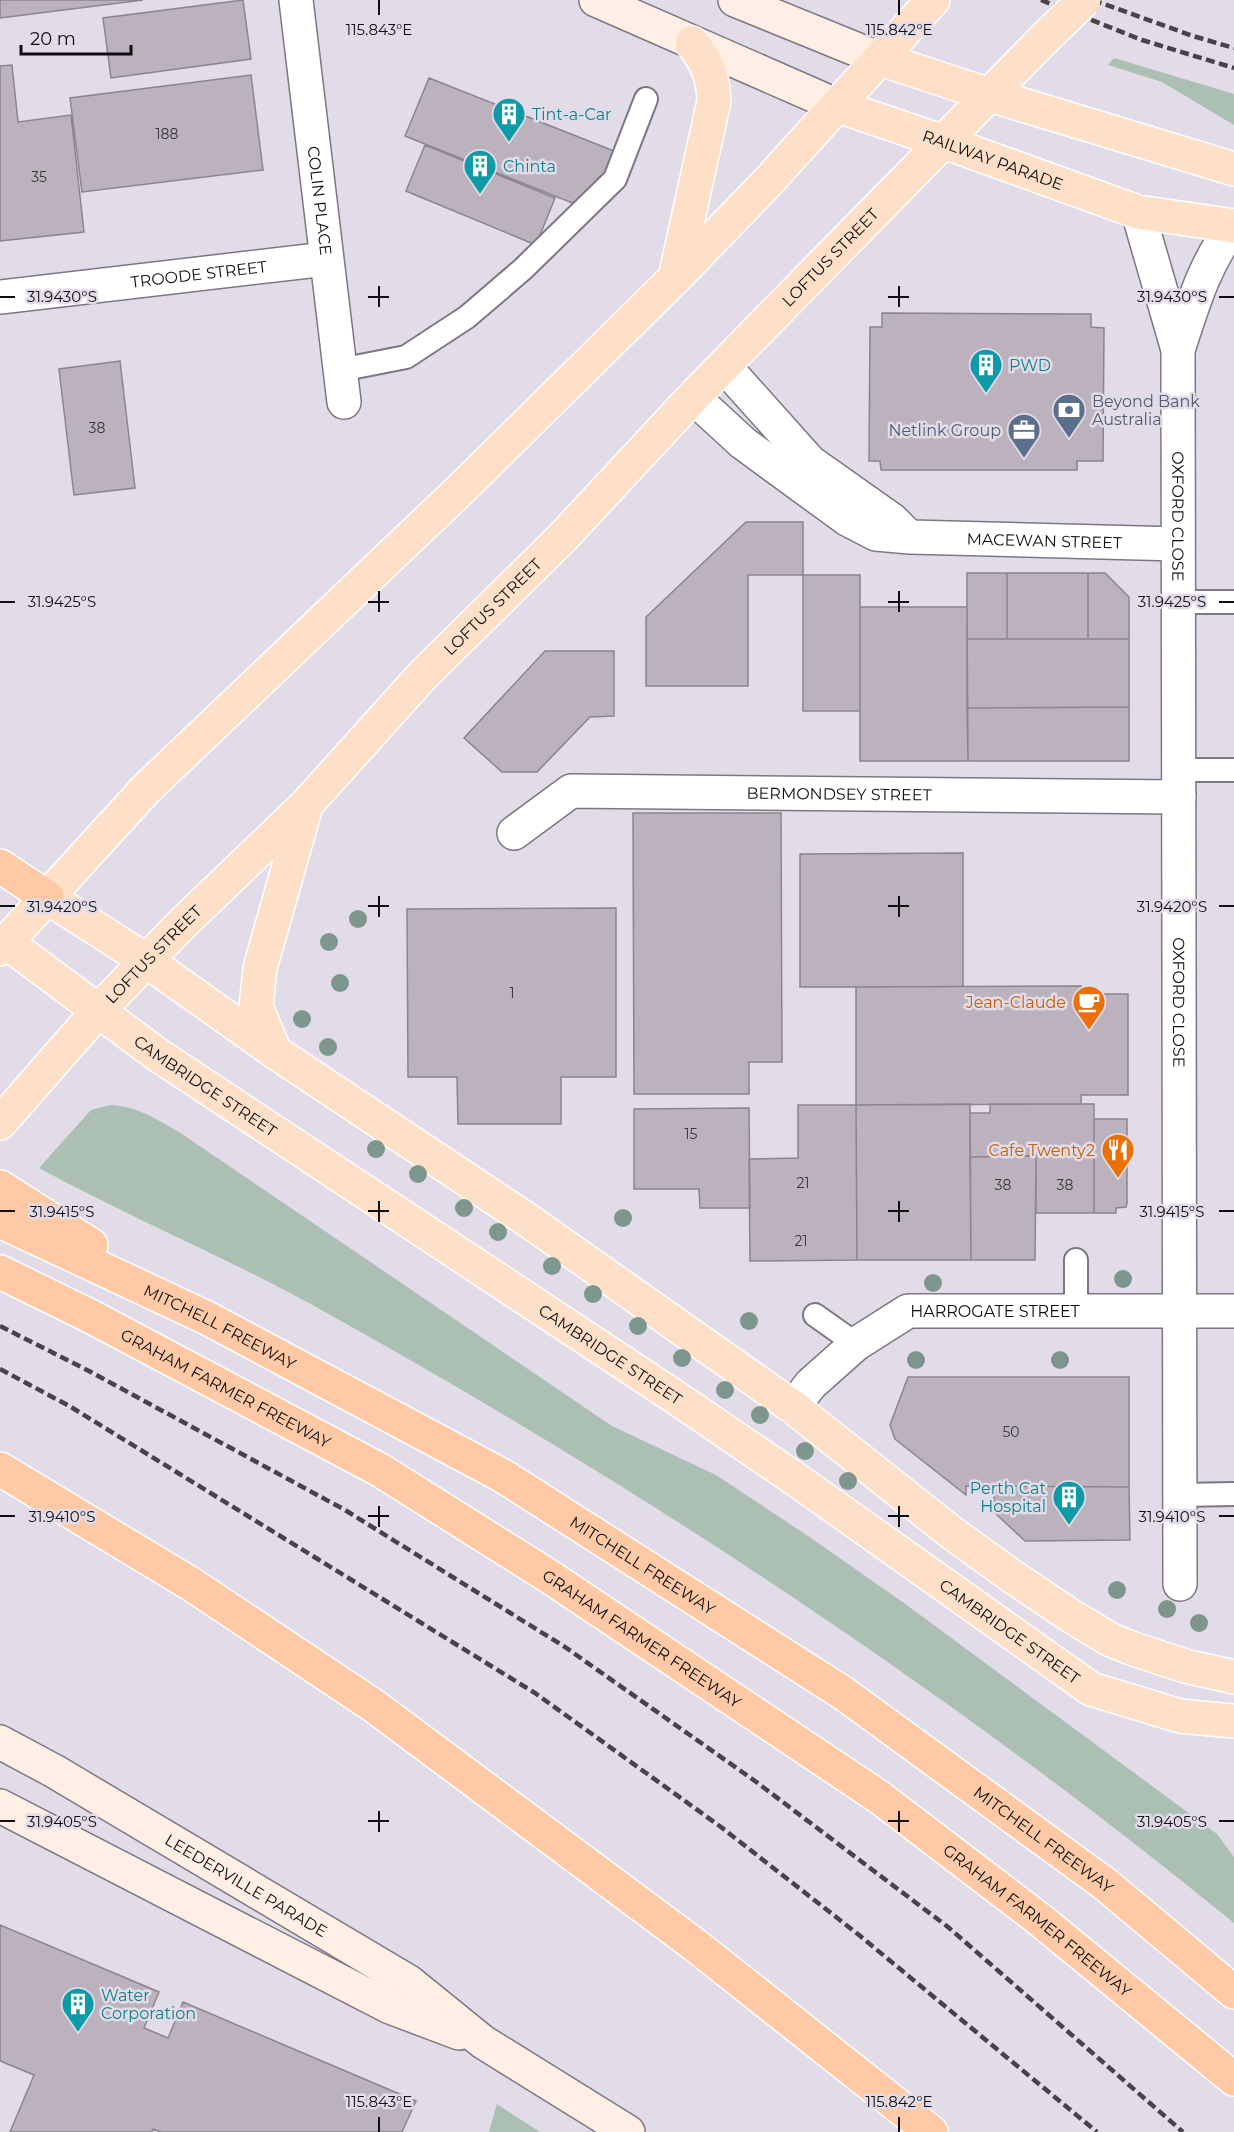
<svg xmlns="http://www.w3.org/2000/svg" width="1234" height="2132" viewBox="0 0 1234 2132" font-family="Montserrat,sans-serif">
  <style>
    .green { fill: #acbfb3 }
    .building { fill: #bbb2bd; stroke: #8c848e; stroke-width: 1.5 }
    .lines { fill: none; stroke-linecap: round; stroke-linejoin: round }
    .service-casing { stroke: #7d7783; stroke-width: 26 }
    .minor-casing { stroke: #7d7783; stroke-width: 36 }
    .secondary-casing { stroke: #7d7783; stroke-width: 36 }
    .primary-casing { stroke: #fff; stroke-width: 36 }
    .motorway-casing { stroke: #fff; stroke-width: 36 }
    .service { stroke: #fff; stroke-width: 22 }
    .minor { stroke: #fff; stroke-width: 33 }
    .secondary { stroke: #ffefe4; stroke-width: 33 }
    .primary { stroke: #fedfc8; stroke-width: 33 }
    .motorway { stroke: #fec9a4; stroke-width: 33 }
    .rail { stroke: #464349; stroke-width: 4.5; stroke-dasharray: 9 4.5; stroke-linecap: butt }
    .primary-bridge-casing { stroke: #fff; stroke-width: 36; stroke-linecap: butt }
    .primary-bridge { stroke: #fedfc8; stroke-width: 33 }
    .tree { fill: #7e978e }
    .ticks { fill: none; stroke: #0f0d11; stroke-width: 2 }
    .labels { text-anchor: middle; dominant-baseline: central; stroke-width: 5; stroke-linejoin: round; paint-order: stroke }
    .number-label { font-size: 14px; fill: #3a363c }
    .culture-label { font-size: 16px; fill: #0d838f; stroke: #e2dbe8; text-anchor: start }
    .street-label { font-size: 16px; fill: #0f0d11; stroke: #e2dbe8 }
    .service-label { font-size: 16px; fill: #4e5e75; stroke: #e2dbe8; text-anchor: start }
    .food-label { font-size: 16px; fill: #c56008; stroke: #e2dbe8; text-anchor: end }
    .ticks-label { font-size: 15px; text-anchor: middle; fill: #0f0d11; stroke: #e2dbe8; stroke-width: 5; stroke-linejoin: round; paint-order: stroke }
  </style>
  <rect width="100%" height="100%" fill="#e2dbe8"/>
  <!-- green -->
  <path class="green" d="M1114,58L1234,94V125L1162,82L1108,65Z
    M110,1105C137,1106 156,1119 179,1132L612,1426L716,1475L811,1538L904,1603L1217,1834L1234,1857V1923C951,1692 644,1489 325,1312C232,1260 133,1219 39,1168L91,1110Z
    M497,2104L540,2132H489Z"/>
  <!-- building -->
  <path class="building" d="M0,0H143L0,18Z
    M243,0L251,59L111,78L103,18Z
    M12,65L18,122L71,115L84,232L0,241V66Z
    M251,75L263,170L82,192L70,98Z
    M429,78L614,151L590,210L405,136Z
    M425,145L555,198L536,245L406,191Z
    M882,313L1091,314V327L1104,328L1103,461H1077V470H881L880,461H869L870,327H882Z
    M120,361L135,488L74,495L59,369Z
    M746,522H803V575H748V686H646V617Z
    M967,573H1007V639H967Z
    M1007,573H1088V639H1007Z
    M1088,573H1105L1129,597V639H1088Z
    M803,575H860V711H803Z
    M860,607H967L968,761H860Z
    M967,639H1129V707L967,708Z
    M545,651H614V716L590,717L537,772H502L464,738Z
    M1129,707V761H968L967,708Z
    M633,813H781L782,1062H749V1094H634Z
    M963,853V987H800V854Z
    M616,908V1077H561V1124H458L457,1077H408L407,909Z
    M1081,986V994H1128V1095H1081V1104L856,1105V987Z
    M970,1104L971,1260H857L856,1105Z
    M990,1104H1094V1213H1036V1156L970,1157V1113H990Z
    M798,1105H856L857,1260L750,1261L749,1159L798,1158Z
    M749,1108L750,1208H700L699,1189H634V1109Z
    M1094,1119H1127V1203L1126,1207L1116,1208V1213H1094Z
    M1036,1156L1035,1260H971L970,1157Z
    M908,1377H1129V1487L966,1486V1495L895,1439L890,1425Z
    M994,1486L1129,1487L1130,1540L1025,1541L994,1512Z
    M0,1925L159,1992L144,2028L168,2038L183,2002L416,2101L402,2132H161L153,2129L152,2132H10L34,2075L0,2061Z"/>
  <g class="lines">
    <!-- service casing -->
    <g class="service-casing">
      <path id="service" d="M340,370L406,357L467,317L523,269L615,179L646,99
        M1178,602H1234
        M1179,770H1234
        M1076,1260V1311
        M815,1315L856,1344
        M1180,1495L1234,1494"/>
    </g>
    <!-- minor casing -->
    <g class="minor-casing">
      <g id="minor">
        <path id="s1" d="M296,0L344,402"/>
        <path id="s2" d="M1138,212L1178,350L1180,1584"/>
        <path id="s3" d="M0,297L326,259"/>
        <path d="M1178,350C1193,304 1204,265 1233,226"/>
        <path d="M725,367L810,462L892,520L904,532"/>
        <path id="s4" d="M693,397L743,443L847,519L876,534L910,537L1178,544"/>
        <path id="s5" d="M514,833L571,791L1179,797"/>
        <path id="s6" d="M793,1407L811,1384L856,1344L908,1311H1234"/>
      </g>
    </g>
    <!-- secondary casing -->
    <g class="secondary-casing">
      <g id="secondary">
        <path d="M596,0L838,106"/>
        <path d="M735,0L880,59"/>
        <path id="s7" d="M0,1742L54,1771L409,1982L483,2042L628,2132"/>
        <path d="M0,1806L390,2007L459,2033"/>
      </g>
    </g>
    <!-- primary casing -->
    <g class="primary-casing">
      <g id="primary">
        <path d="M880,59L990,95L1234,169"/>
        <path id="s8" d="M838,106L944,142L1138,212L1234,226"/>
        <path d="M675,278L714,101C713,76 708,64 692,43"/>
        <path d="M47,897L147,961L275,1052L526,1219L793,1407L952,1533L1013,1577L1071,1616L1111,1640L1131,1648L1185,1666L1234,1677"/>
        <path id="s9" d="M6,942L158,1055L678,1399L801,1483L1091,1689L1180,1716L1234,1721"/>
        <path d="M0,949L146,789L460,490L675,278L766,184L933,0"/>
        <path d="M275,1052L256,1007L260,968L306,806"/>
        <path id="s10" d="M0,1123L99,1010L182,924L306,805L423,675L563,537L693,397L1043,40"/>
      </g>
    </g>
    <!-- motorway casing -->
    <g class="motorway-casing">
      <g id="motorway">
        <path d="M0,866L47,897"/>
        <path d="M0,1187L91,1245"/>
        <path id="s11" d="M0,1221L207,1318L503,1476L843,1693L1105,1884L1234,1992"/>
        <path id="s12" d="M0,1272L90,1316L380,1470L550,1577L879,1797L1039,1919L1234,2079"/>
        <path d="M0,1469L191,1584L374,1706L695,1945L931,2132"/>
      </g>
    </g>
    <!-- service -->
    <use href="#service" class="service"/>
    <!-- minor -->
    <use href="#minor" class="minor"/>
    <!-- secondary -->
    <use href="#secondary" class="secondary"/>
    <!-- primary -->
    <use href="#primary" class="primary"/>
    <!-- motorway -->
    <use href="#motorway" class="motorway"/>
    <!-- rail -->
    <path class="rail" d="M1041,0L1142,40L1234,68
      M1093,0L1193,36L1234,48
      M0,1326L89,1371L345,1510L565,1647L755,1781L948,1927L1183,2132
      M0,1369L71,1407L535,1693L721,1827L859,1935L1097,2132"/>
    <!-- primary-bridge casing -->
    <g class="primary-bridge-casing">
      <path id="primary-bridge" d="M1043,40L1084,0"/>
    </g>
    <!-- primary-bridge -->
    <use href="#primary-bridge" class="primary-bridge"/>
  </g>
  <!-- trees -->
  <g class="tree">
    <circle cx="358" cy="919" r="9"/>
    <circle cx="329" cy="942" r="9"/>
    <circle cx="340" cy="983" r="9"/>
    <circle cx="302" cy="1019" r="9"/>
    <circle cx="328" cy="1047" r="9"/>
    <circle cx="376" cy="1149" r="9"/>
    <circle cx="418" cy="1174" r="9"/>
    <circle cx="464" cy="1208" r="9"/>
    <circle cx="623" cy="1218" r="9"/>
    <circle cx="498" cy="1232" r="9"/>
    <circle cx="552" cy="1266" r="9"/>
    <circle cx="1123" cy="1279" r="9"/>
    <circle cx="933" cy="1283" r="9"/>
    <circle cx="593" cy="1294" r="9"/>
    <circle cx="749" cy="1321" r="9"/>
    <circle cx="638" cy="1326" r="9"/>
    <circle cx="682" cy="1358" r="9"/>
    <circle cx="916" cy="1360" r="9"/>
    <circle cx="1060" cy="1360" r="9"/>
    <circle cx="725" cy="1390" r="9"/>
    <circle cx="760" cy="1415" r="9"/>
    <circle cx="805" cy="1451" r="9"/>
    <circle cx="848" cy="1481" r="9"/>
    <circle cx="1117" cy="1590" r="9"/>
    <circle cx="1167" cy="1609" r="9"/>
    <circle cx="1199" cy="1623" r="9"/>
  </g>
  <!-- ticks -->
  <path class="ticks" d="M379,0V15M899,0V15M379,286V307M899,286V307M0,297H15M368,297H389M888,297H909M1219,297H1234M379,591V612M899,591V612M0,602H15M368,602H389M888,602H909M1219,602H1234M379,896V917M899,896V917M0,906H15M368,906H389M888,906H909M1219,906H1234M379,1201V1222M899,1201V1222M0,1211H15M368,1211H389M888,1211H909M1219,1211H1234M379,1506V1527M899,1506V1527M0,1516H15M368,1516H389M888,1516H909M1219,1516H1234M379,1811V1832M899,1811V1832M0,1821H15M368,1821H389M888,1821H909M1219,1821H1234M379,2117V2132M899,2117V2132"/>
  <!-- icons -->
  <defs>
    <g id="building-pin" transform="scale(1.725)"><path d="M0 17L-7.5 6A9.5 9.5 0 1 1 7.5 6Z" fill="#0f9aa8" stroke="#e2dbe8"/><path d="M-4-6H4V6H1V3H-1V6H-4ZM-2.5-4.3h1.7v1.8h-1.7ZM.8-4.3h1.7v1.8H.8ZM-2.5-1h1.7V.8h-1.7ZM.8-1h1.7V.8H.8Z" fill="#fff"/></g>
    <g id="bank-pin" transform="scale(1.725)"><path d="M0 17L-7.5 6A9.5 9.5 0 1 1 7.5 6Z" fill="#5c6f8a" stroke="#e2dbe8"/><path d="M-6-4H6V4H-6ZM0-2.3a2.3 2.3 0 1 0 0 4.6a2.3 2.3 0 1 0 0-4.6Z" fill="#fff"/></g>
    <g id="office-pin" transform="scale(1.725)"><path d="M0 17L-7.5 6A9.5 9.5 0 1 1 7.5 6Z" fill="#5c6f8a" stroke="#e2dbe8"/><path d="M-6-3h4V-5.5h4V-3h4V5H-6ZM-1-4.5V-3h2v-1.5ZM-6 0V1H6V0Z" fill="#fff"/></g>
    <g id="cafe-pin" transform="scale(1.725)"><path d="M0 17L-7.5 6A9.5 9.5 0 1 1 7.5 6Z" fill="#e8710a" stroke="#e2dbe8"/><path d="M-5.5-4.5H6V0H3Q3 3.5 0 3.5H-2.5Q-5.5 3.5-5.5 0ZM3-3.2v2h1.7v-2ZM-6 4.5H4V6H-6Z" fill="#fff"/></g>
    <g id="restaurant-pin" transform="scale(1.725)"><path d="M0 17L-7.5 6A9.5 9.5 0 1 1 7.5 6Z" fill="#e8710a" stroke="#e2dbe8"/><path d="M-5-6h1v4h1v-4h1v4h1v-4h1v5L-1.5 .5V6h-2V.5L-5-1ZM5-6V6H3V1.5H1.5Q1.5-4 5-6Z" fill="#fff"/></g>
  </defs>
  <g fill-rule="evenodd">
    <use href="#building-pin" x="509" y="114"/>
    <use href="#building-pin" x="480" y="166"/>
    <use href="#building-pin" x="986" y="365"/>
    <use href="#bank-pin" x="1069" y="410"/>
    <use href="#office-pin" x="1024" y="430"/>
    <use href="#cafe-pin" x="1089" y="1002"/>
    <use href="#restaurant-pin" x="1118" y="1150"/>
    <use href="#building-pin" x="1069" y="1497"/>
    <use href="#building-pin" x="78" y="2004"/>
  </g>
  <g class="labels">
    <!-- number labels -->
    <g class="number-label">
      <text x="167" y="134">188</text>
      <text x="39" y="177">35</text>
      <text x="97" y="428">38</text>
      <text x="512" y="993">1</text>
      <text x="691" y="1134">15</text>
      <text x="803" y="1183">21</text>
      <text x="1003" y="1185">38</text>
      <text x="1065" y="1185">38</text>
      <text x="801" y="1241">21</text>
      <text x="1011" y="1432">50</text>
    </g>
    <!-- culture labels -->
    <g class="culture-label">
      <text x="532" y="114">Tint-a-Car</text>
      <text x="503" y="166">Chinta</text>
      <text x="1009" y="365">PWD</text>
      <text x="1046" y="1488" text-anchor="end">Perth Cat<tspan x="1046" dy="18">Hospital</tspan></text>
      <text x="101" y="1995">Water<tspan x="101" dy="18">Corporation</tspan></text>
    </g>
    <!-- street labels -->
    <g class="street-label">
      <text stroke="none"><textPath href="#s8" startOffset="164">RAILWAY PARADE</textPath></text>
      <text stroke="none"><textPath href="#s1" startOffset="202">COLIN PLACE</textPath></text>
      <text stroke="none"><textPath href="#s10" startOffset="1200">LOFTUS STREET</textPath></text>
      <text stroke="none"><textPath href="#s3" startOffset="200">TROODE STREET</textPath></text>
      <text stroke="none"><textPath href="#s2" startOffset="310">OXFORD CLOSE</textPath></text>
      <text stroke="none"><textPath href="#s4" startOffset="398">MACEWAN STREET</textPath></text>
      <text stroke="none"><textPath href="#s10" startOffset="714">LOFTUS STREET</textPath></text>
      <text stroke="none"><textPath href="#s5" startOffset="339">BERMONDSEY STREET</textPath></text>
      <text stroke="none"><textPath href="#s10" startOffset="228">LOFTUS STREET</textPath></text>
      <text stroke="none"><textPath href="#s2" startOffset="796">OXFORD CLOSE</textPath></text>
      <text stroke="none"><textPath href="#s9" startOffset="246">CAMBRIDGE STREET</textPath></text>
      <text stroke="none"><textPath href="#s6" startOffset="238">HARROGATE STREET</textPath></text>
      <text stroke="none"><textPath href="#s11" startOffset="244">MITCHELL FREEWAY</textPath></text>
      <text stroke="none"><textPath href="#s9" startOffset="732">CAMBRIDGE STREET</textPath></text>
      <text stroke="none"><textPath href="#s12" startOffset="254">GRAHAM FARMER FREEWAY</textPath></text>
      <text stroke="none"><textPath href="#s11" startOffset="730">MITCHELL FREEWAY</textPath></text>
      <text stroke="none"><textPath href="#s9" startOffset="1218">CAMBRIDGE STREET</textPath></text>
      <text stroke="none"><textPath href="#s12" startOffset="740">GRAHAM FARMER FREEWAY</textPath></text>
      <text stroke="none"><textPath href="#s11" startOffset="1216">MITCHELL FREEWAY</textPath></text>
      <text stroke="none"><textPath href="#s7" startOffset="285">LEEDERVILLE PARADE</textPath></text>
      <text stroke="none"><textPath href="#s12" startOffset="1226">GRAHAM FARMER FREEWAY</textPath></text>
    </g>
    <!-- service labels -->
    <g class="service-label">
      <text x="1092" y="401">Beyond Bank<tspan x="1092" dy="18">Australia</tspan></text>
      <text x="1001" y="430" text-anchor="end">Netlink Group</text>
    </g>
    <!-- food labels -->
    <g class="food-label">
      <text x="1066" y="1002">Jean-Claude</text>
      <text x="1095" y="1150">Cafe Twenty2</text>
    </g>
  </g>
  <g class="ticks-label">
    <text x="379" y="35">115.843°E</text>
    <text x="899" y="35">115.842°E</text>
    <text x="1172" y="302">31.9430°S</text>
    <text x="62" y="302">31.9430°S</text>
    <text x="1172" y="607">31.9425°S</text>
    <text x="62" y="607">31.9425°S</text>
    <text x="62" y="912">31.9420°S</text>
    <text x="1172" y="912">31.9420°S</text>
    <text x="62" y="1217">31.9415°S</text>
    <text x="1172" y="1217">31.9415°S</text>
    <text x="62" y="1522">31.9410°S</text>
    <text x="1172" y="1522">31.9410°S</text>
    <text x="1172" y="1827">31.9405°S</text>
    <text x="62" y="1827">31.9405°S</text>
    <text x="379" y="2107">115.843°E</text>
    <text x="899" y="2107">115.842°E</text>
  </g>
  <!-- scale -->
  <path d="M21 45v9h110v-9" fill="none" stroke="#0f0d11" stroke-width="3"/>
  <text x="30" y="45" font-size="18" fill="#0f0d11" stroke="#e2dbe8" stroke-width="4.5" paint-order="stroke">20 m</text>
</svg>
